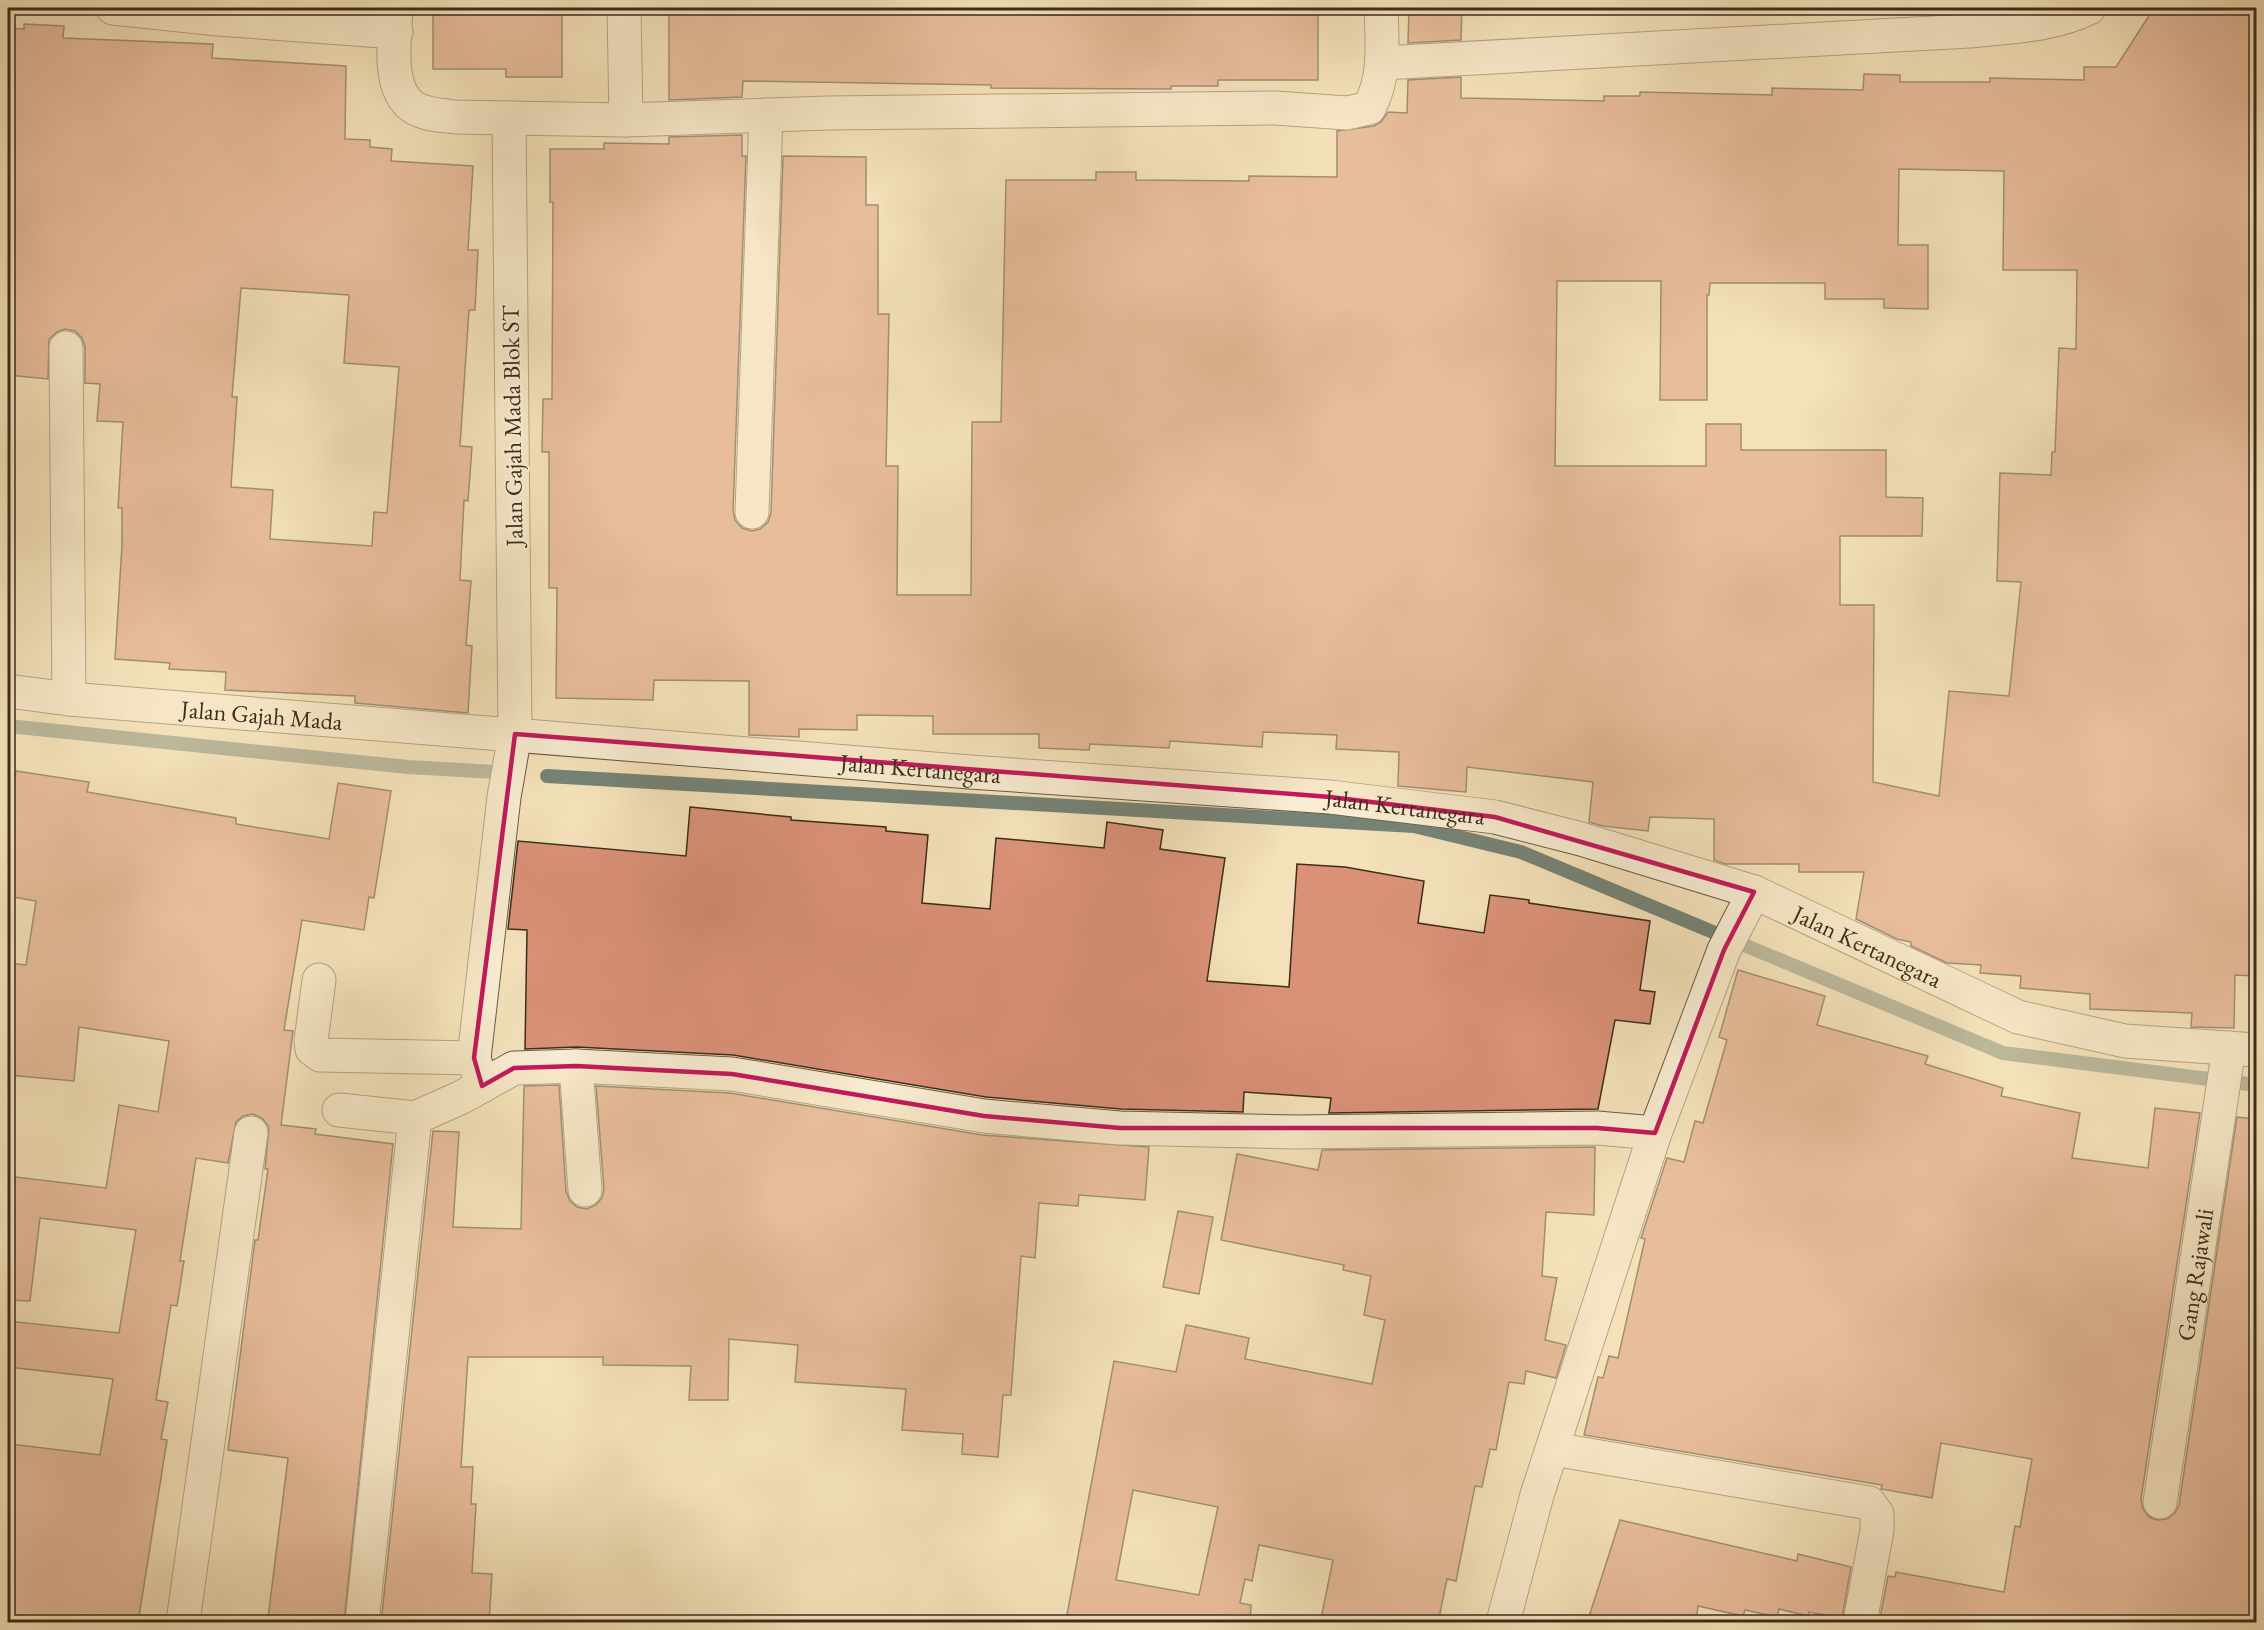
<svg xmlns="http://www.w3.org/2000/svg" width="2264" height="1630" viewBox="0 0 2264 1630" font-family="'EB Garamond',serif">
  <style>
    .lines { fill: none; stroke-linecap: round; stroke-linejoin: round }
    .stream { stroke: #758376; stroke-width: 14 }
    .building { fill: #da9178; stroke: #3a2d1b; stroke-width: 1.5; fill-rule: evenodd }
    .minor-casing { stroke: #685a42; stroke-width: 35 }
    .minor { stroke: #f8ecd2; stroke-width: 33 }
    .marked { fill: none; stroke: #c2185b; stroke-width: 4.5; stroke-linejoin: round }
    .labels { text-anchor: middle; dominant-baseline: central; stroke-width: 4.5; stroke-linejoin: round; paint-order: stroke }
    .street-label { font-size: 24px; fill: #3a2d1b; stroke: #f8ecd2 }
  </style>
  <rect width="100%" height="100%" fill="#f4e1b9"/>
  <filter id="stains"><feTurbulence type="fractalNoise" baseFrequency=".00333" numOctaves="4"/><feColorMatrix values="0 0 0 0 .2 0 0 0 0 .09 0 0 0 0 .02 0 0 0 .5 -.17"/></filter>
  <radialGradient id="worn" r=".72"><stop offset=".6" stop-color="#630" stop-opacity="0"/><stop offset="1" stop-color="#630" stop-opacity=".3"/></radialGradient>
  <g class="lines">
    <!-- stream -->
    <path class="stream" d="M8,726L408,767L496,772
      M547,776L1414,826L1521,852L2003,1053L2256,1085"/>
  </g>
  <!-- building -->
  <path class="building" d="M433,8H562V77H506V69H433Z
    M669,8H1037V15L1250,14V8H1318V80H1218V86H1171V89L991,88V85L743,81L742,97L669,100Z
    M1409,8H1462L1461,40L1408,43Z
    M2154,8H2256V976L2235,975L2234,1028L2191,1027L2192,1013L2090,1009V994L2020,988L2021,976L1980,973L1981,965L1947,963L1911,946V942L1897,939L1856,919L1864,872H1799V864H1725L1714,860V819L1650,817L1648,831L1603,826L1589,822L1593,782L1467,767L1466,792L1398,786L1399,752L1336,749L1337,735L1263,732L1262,747L1170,741L1169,748L1090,744L1089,750L1039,748V734H933V716L857,715V730L799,729V737L749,735V681L654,680L653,700L556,698L557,588H549V452H542L543,399H552L553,202H550V149H604V143L669,144V137L742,135V156H746L733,511L735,520L742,528L752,531L760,529L768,522L771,513L783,156L866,157V205H878V314H889L886,466H898L897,595H971L972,422H1001L1006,180H1096V172H1136V180L1249,181V176L1337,177V131L1374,126L1381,122L1388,112L1407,113L1408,80L1461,77V98L1604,101V96H1640V92L1772,95V88L1863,90L1864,74L1900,75V82H1990V78L2084,80V67H2116ZM1899,169L2004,171L2003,270H2077L2076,349L2059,348L2055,452H2052L2051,475L2000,473L1997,581L2021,582L2009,696L1949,691L1939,796L1873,782L1874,605H1840V536H1922L1923,498L1886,497V450H1741V424H1706V466H1555L1557,281H1661L1660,400H1707V295H1709L1710,283H1825V299H1884V308L1928,309V245H1898Z
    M24,24L64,26L63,38L213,44L212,58L346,66L345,139L370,140V147L392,149L391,161L473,166L468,250H478L475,310H469L460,446L472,447L468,501L464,500L460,580L471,581L466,645L472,646L468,713L355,703V696L225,690L226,672L169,669L170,663L115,659L122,545V508H118L123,422L97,421L100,384L85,383V347L82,338L75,331L65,329L57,332L49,339L48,379L8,375V28L24,29ZM241,288L349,295L344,363L399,367L387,513L374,512L372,546L270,539L273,490L231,487L237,397H232Z
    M16,771L89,782L87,792L236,818V824L329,839L338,783L391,791L374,898L369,897L364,930L302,920L284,1030L293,1031L281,1125L316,1129L315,1134L393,1144L344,1623H306L268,1618L288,1458L228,1450L255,1240H258L268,1169H265L269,1127L262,1118L253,1114L243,1116L236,1122L228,1163L196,1158L180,1261H184L177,1306L171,1305L156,1400L168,1402L161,1439L167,1440L138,1623H8V1473L11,1444L100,1455L113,1379L8,1367V1321L119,1333L136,1230L40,1218L30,1301L8,1300V1176L106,1188L119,1105L158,1112L169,1041L79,1027L74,1081L8,1075V963L26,965L36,901L8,896V828Z
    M690,807L791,817V820L886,827V831L928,835L922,903L990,909L996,838L1104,848L1107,822L1163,830L1160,849L1225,858L1207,981L1289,987L1297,864L1345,867L1424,881L1418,923L1484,933L1490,895L1529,900V903L1650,921L1640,990L1655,992L1650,1024L1615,1020L1598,1109L1329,1113L1331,1098L1244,1092L1243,1112L1121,1109L986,1097L733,1055L577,1047L525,1049L527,930L508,929L518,841L686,856Z
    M1738,970L1825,996L1817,1025L1928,1056L1925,1064L2003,1088L2001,1096L2080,1113L2072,1158L2148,1168L2155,1108L2200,1113L2141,1499L2143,1509L2149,1517L2157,1520L2167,1519L2175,1513L2179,1505L2237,1117L2256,1119V1623H2106L2070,1616V1623H1879L1888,1576L1895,1577L1896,1572L2004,1592L2015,1526L2020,1527L2032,1459L1941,1443L1932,1498L1881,1489L1882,1485L1584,1435L1598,1377L1603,1378L1609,1356L1618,1358L1645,1239L1641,1238L1667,1158L1684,1162L1695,1121L1703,1123L1727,1040L1719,1037Z
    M559,1085L566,1191L570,1201L577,1207L587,1209L596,1205L602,1198L604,1189L596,1086L730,1093L982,1135L1149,1147L1145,1200L1079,1195L1078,1206L1039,1203L1035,1258L1021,1256L1011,1395H1003L998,1457L962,1454L963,1434L902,1430L906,1389L795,1382L798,1345L729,1339L728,1400H689L691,1366L603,1365V1357H468L461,1467H473L471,1504H476L472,1573L492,1574L489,1623H381L433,1131L459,1132L453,1227L521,1229L524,1086Z
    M1595,1147L1594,1215L1546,1212L1542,1276L1557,1278L1545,1340L1566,1345L1556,1378L1526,1371L1524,1384L1509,1382L1496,1450L1490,1449L1482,1487L1475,1486L1456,1581L1447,1579L1438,1623H1320L1333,1560L1259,1545L1252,1581L1245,1579L1240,1603L1251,1605L1250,1623H1162L1120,1615L1118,1623H1109L1067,1615L1114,1361L1176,1372L1186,1325L1249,1338L1245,1359L1372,1384L1385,1320L1364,1315L1371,1276L1343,1270L1344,1265L1221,1240L1237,1154L1318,1170L1322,1150ZM1133,1490L1218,1507L1199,1595L1116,1580Z
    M1178,1211L1213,1217L1199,1294L1163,1287Z
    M1620,1520L1797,1561L1798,1554L1851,1567L1842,1618L1809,1612L1808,1616L1779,1609L1777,1617L1745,1610L1743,1616L1698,1606L1696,1623H1587Z"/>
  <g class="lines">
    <!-- minor casing -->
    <g class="minor-casing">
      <g id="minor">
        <path d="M113,8L218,19L396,32"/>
        <path d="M396,8C395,36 386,88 413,107C425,115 441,115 455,117L626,120L624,8"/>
        <path d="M1382,63L1969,31C2009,27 2052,26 2089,8"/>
        <path d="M626,120L828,113L1275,108L1347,113L1369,108C1386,77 1382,42 1381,8"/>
        <path d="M66,348L69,699"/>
        <path d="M752,512L766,115"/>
        <path id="s1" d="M8,691L69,699L970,772L1330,797L1495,817L1581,839L1754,892L2018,1017L2125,1041L2256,1050"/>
        <path d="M319,980L311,1041L312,1049L320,1055L474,1058"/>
        <path d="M576,1066L585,1190"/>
        <path d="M482,1086L474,1058L504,797L515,734L509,118"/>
        <path d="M339,1110L415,1118L462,1097L514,1068L576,1066L732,1074L984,1116L1120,1128L1297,1132L1597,1128L1655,1133"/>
        <path d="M1553,1449L1869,1503L1877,1514V1530L1860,1622"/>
        <path id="s2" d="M2160,1502L2229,1048"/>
        <path d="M183,1622L251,1133"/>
        <path d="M362,1622L415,1118"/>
        <path d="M1503,1622L1537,1495L1655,1133L1724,950L1754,892"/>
      </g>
    </g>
    <!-- minor -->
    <use href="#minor" class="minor"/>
  </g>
  <!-- marked area -->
  <path d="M0 0H2264V1630H0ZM515,734L1330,797L1495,817L1754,892L1724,950L1655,1133L1597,1128H1120L984,1116L732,1074L576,1066L514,1068L482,1086L474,1058Z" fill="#f4e1b9" fill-opacity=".55" fill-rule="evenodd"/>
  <path class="marked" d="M515,734L1330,797L1495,817L1754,892L1724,950L1655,1133L1597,1128H1120L984,1116L732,1074L576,1066L514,1068L482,1086L474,1058Z"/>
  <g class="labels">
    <!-- street labels -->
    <g class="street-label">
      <text transform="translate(512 426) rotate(-91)">Jalan Gajah Mada Blok ST</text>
      <text stroke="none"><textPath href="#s1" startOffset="255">Jalan Gajah Mada</textPath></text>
      <text stroke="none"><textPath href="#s1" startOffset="916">Jalan Kertanegara</textPath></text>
      <text stroke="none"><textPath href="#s1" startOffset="1402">Jalan Kertanegara</textPath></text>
      <text stroke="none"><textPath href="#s1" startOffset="1888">Jalan Kertanegara</textPath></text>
      <text stroke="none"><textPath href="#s2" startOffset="230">Gang Rajawali</textPath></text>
    </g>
  </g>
  <!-- margin -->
  <rect width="2264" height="1630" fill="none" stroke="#f4e1b9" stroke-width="30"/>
  <rect x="9" y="9" width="2246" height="1612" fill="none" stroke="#3a2d1b" stroke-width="3"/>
  <rect x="15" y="15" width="2234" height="1600" fill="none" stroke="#3a2d1b" stroke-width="1.5"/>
  <rect width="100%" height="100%" filter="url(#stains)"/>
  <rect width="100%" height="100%" fill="url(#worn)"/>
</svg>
